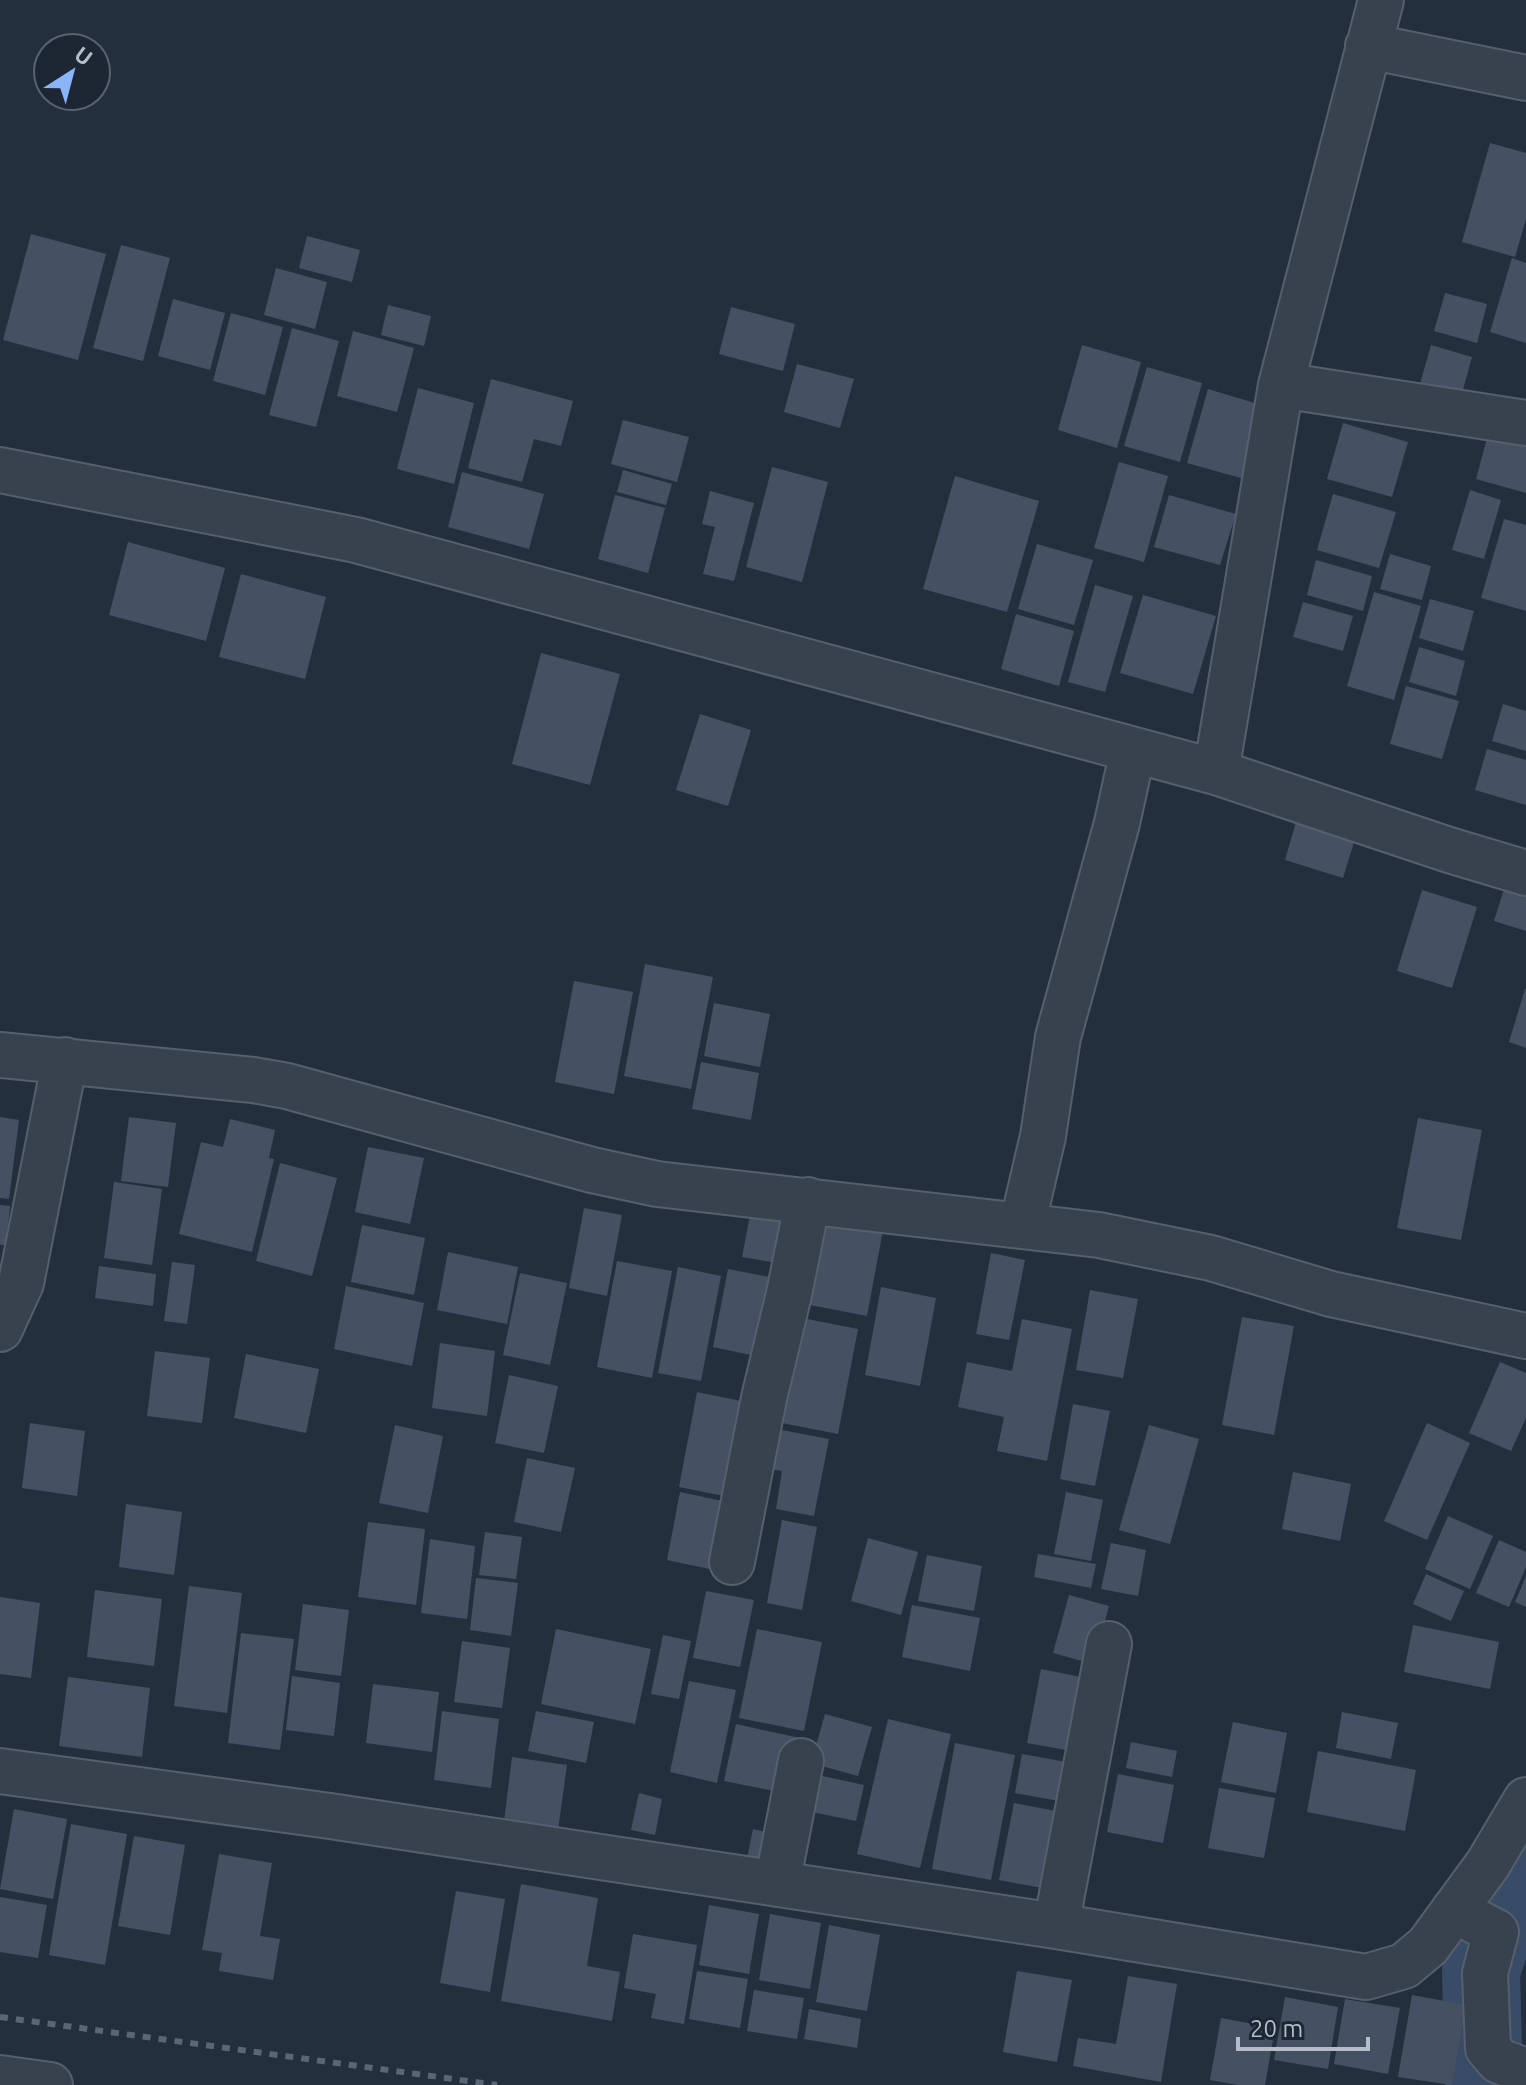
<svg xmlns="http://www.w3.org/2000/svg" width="1526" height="2085" viewBox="0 0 1526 2085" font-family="Ubuntu,sans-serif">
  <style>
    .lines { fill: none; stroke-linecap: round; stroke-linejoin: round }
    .river { stroke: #394c67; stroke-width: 78 }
    .building { fill: #455162 }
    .minor-casing { stroke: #565f6c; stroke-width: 48 }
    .minor { stroke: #38414e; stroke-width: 44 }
    .rail { stroke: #5a6575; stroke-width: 6; stroke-dasharray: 8 8; stroke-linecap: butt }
  </style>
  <rect width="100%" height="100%" fill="#242f3e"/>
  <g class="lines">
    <!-- river -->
    <path class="river" d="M1484,2085L1481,1971L1507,1891L1526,1849"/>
  </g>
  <!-- building -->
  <path class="building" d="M1490,143L1526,153V219L1515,257L1462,242Z
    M31,234L106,254L78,360L3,340Z
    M307,236L360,250L352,282L299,268Z
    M121,245L170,258L143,361L93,348Z
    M1512,258L1526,263V343L1490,332Z
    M276,268L327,282L315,329L264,315Z
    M1445,293L1487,304L1477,343L1434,331Z
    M173,299L225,313L210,370L158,356Z
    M388,305L431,316L424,346L381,335Z
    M731,307L795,324L783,371L719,354Z
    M231,313L283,327L265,395L213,381Z
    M292,328L339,341L316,427L269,415Z
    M353,331L414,348L397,412L337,396Z
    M1082,345L1141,362L1117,448L1058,430Z
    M1431,345L1472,357L1459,404L1418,391Z
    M797,364L854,379L840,428L784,412Z
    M1147,367L1202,383L1180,462L1124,446Z
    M491,379L573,401L561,446L534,439L522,482L468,468Z
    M418,388L474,403L454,484L397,469Z
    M1208,389L1268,407L1248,480L1187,463Z
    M623,420L689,437L677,482L611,464Z
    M1343,423L1408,442L1392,497L1327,479Z
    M1489,431L1526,442V493L1476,479Z
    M1119,462L1168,476L1144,562L1094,548Z
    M772,467L828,482L802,582L746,567Z
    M623,470L672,484L666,505L617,492Z
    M462,472L544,494L529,549L448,527Z
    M955,476L1039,501L1007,612L923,589Z
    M1470,490L1501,500L1484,559L1452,550Z
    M710,491L754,503L734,581L703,574L715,527L702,524Z
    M1333,494L1396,512L1379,568L1317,550Z
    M615,495L665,508L648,573L598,559Z
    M1169,495L1236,514L1220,565L1154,547Z
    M1504,519L1526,525V611L1481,598Z
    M128,542L225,568L206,641L109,615Z
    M1037,544L1093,560L1074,625L1018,609Z
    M1390,554L1431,566L1422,600L1380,589Z
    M1316,560L1372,576L1363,611L1307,595Z
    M241,574L326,597L305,679L219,657Z
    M1095,585L1133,596L1105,692L1068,682Z
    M1374,592L1421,606L1394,700L1347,686Z
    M1143,595L1216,616L1193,694L1120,673Z
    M1430,599L1474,611L1463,651L1419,638Z
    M1303,602L1353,616L1343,651L1293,637Z
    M1016,614L1074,631L1059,686L1001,669Z
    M1419,647L1465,661L1456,696L1409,682Z
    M541,653L620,674L590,785L512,764Z
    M1406,686L1459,701L1442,759L1390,744Z
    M1503,704L1526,711V751L1492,741Z
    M700,714L751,730L728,806L676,790Z
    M1487,749L1526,760V805L1475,790Z
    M1296,822L1355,839L1343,878L1285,860Z
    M1505,886L1526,892V931L1494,921Z
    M1422,890L1477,907L1452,988L1397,971Z
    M645,964L713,977L691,1089L624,1076Z
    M574,981L633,992L614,1094L555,1082Z
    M1525,989H1526V1048L1509,1042Z
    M714,1003L770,1014L760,1067L704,1056Z
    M701,1062L759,1073L751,1120L692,1109Z
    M0,1117L19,1120L9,1199L0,1198Z
    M129,1117L176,1123L168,1187L121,1181Z
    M1418,1118L1482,1130L1461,1240L1397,1228Z
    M230,1119L275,1130L269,1158L274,1159L252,1252L179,1234L201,1142L223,1147Z
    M368,1147L424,1158L410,1224L355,1212Z
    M280,1163L337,1178L312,1276L256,1261Z
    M114,1182L162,1189L152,1265L104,1258Z
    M0,1205L10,1206L6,1245H0Z
    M584,1208L622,1215L607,1296L569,1288Z
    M750,1215L785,1222L777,1263L742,1257Z
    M825,1219L883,1230L867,1316L810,1305Z
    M362,1225L425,1238L414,1295L351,1282Z
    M448,1252L518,1267L507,1324L437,1310Z
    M991,1253L1025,1260L1009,1340L976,1334Z
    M617,1261L672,1271L652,1378L597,1367Z
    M172,1262L195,1265L187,1324L164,1321Z
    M99,1266L156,1274L153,1306L95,1298Z
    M678,1267L721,1276L701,1381L658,1373Z
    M728,1269L775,1278L760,1357L713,1347Z
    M520,1273L567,1283L550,1365L503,1355Z
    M346,1286L424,1303L412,1366L334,1349Z
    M881,1287L936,1298L920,1386L865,1375Z
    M1090,1290L1138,1299L1123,1378L1076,1370Z
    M1242,1317L1294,1326L1274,1435L1222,1425Z
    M802,1318L858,1329L838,1434L782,1423Z
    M1022,1319L1072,1329L1047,1461L997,1451L1004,1417L958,1407L967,1362L1012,1371Z
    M440,1343L495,1351L487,1416L432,1408Z
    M155,1351L210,1358L202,1423L147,1416Z
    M246,1354L319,1369L306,1433L234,1418Z
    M1500,1362L1526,1373V1418L1511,1451L1469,1433Z
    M509,1375L558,1386L544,1453L495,1443Z
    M697,1392L746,1402L729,1497L679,1487Z
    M1073,1404L1110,1411L1095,1486L1060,1479Z
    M30,1423L85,1431L77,1496L22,1488Z
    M1427,1423L1470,1443L1427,1540L1384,1521Z
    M395,1425L443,1436L428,1513L379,1503Z
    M1149,1425L1199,1439L1170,1544L1119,1530Z
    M771,1428L829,1439L814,1516L776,1509L782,1471L764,1468Z
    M527,1458L575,1468L561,1532L514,1522Z
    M1293,1472L1351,1484L1340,1541L1282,1529Z
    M680,1492L732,1503L719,1571L667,1560Z
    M1066,1492L1103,1500L1091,1561L1054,1554Z
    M126,1504L182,1512L174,1575L119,1567Z
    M1448,1516L1493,1536L1470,1589L1425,1569Z
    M782,1520L817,1527L802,1610L767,1603Z
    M368,1522L425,1529L416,1605L358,1597Z
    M485,1532L522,1537L516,1579L479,1575Z
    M868,1538L918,1552L901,1615L851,1601Z
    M430,1539L475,1546L467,1619L421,1613Z
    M1499,1540L1526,1552V1567L1509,1607L1476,1593Z
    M1111,1543L1146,1550L1138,1596L1101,1589Z
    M1038,1554L1096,1564L1091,1588L1034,1577Z
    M927,1555L982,1566L974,1611L918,1601Z
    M1426,1574L1464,1591L1451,1621L1413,1604Z
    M1526,1576V1607L1515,1602Z
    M476,1578L518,1583L511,1636L470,1630Z
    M189,1586L242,1593L227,1713L174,1706Z
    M95,1590L162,1599L154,1666L87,1657Z
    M706,1591L754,1600L740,1667L693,1658Z
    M1069,1595L1109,1606L1093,1664L1053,1653Z
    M0,1597L40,1603L31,1678L0,1674Z
    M303,1604L349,1610L341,1676L295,1670Z
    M912,1605L980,1618L970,1671L902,1657Z
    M1413,1625L1499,1642L1490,1689L1404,1672Z
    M556,1629L651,1649L635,1724L541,1704Z
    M757,1629L822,1642L804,1731L739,1718Z
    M241,1633L294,1639L280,1750L228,1743Z
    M663,1635L691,1641L679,1699L651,1694Z
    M462,1641L510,1648L502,1708L454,1702Z
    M1041,1669L1096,1680L1083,1753L1027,1743Z
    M292,1676L340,1683L334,1736L286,1730Z
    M68,1677L150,1688L142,1757L59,1746Z
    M689,1681L736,1690L717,1783L670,1772Z
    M373,1684L439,1692L432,1752L366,1743Z
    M442,1711L499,1719L491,1788L434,1780Z
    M536,1711L594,1722L586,1763L528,1751Z
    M1342,1712L1398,1723L1391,1759L1336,1748Z
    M825,1714L872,1727L858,1776L811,1763Z
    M888,1719L951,1734L920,1868L857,1854Z
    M1233,1722L1287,1733L1276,1793L1221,1782Z
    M736,1724L800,1738L789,1794L724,1781Z
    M1131,1742L1177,1751L1172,1777L1126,1768Z
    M955,1743L1015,1755L991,1880L932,1869Z
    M1318,1751L1416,1770L1405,1831L1307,1812Z
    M1022,1754L1072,1763L1065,1802L1015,1793Z
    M512,1757L567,1765L558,1830L504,1822Z
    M804,1772L864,1785L856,1821L797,1809Z
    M1118,1774L1174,1785L1163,1843L1107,1832Z
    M1219,1788L1275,1798L1264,1858L1208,1848Z
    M639,1793L662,1799L655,1835L631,1830Z
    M1014,1803L1067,1813L1053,1890L999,1880Z
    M14,1809L67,1819L53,1899L0,1889Z
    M71,1824L127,1834L105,1965L49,1955Z
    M753,1829L779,1835L773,1863L747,1858Z
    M134,1836L185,1845L170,1935L118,1926Z
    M219,1854L272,1863L260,1936L280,1939L273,1980L219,1971L222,1953L202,1950Z
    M521,1884L598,1898L587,1966L620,1972L612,2021L501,2001Z
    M456,1891L505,1899L490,1992L440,1983Z
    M0,1897L47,1905L38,1958L0,1952Z
    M709,1905L759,1914L749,1974L699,1965Z
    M770,1914L821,1923L810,1989L759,1980Z
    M829,1925L880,1935L867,2011L816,2002Z
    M633,1934L697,1945L684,2024L651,2018L656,1994L624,1988Z
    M697,1971L748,1979L740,2028L689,2019Z
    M1017,1971L1072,1980L1057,2062L1003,2052Z
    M1128,1976L1177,1984L1161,2082L1073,2066L1078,2038L1116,2044Z
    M754,1990L804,1998L797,2039L747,2031Z
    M1412,1995L1466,2005L1452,2085L1398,2077Z
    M1285,1997L1338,2007L1328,2069L1274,2060Z
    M1345,1999L1400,2008L1388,2074L1334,2064Z
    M809,2009L861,2019L857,2048L804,2039Z
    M1221,2018L1275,2028L1265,2085H1238L1210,2080Z"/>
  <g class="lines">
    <!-- minor casing -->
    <g class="minor-casing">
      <path id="minor" d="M1368,46L1526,78
        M1281,385L1526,423
        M0,470L356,540L1216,772L1449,850L1526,873
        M1216,772L1281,385L1381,0
        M0,1055L253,1080L287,1086L592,1170L657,1184L1099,1235L1211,1258L1331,1294L1526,1336
        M1022,1226L1043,1136L1058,1037L1117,823L1133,750
        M0,1329L21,1283L65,1060
        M732,1562L764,1398L789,1294L808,1200
        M0,1771L330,1816L1056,1926L1366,1977L1404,1966L1428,1946L1488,1864L1526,1800
        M777,1884L801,1761
        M1454,1910L1496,1932L1485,1973L1488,2048L1499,2061L1526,2071
        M1056,1926L1109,1644
        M0,2078L50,2085"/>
    </g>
    <!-- minor -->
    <use href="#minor" class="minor"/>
    <!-- rail -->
    <path class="rail" d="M0,2017L497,2085"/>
  </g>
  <!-- north arrow -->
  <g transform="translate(72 72) rotate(36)"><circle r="38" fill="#1d2633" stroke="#59626f" stroke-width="2"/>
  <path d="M0-6L14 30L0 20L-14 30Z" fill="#8ab4f8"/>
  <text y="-12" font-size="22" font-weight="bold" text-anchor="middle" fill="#b4bcc9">U</text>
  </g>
  <!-- scale -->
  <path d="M1238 2037v12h130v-12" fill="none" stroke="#b4bcc9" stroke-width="4"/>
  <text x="1250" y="2037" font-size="24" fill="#b4bcc9" stroke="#1d2633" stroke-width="6" paint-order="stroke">20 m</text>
</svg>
